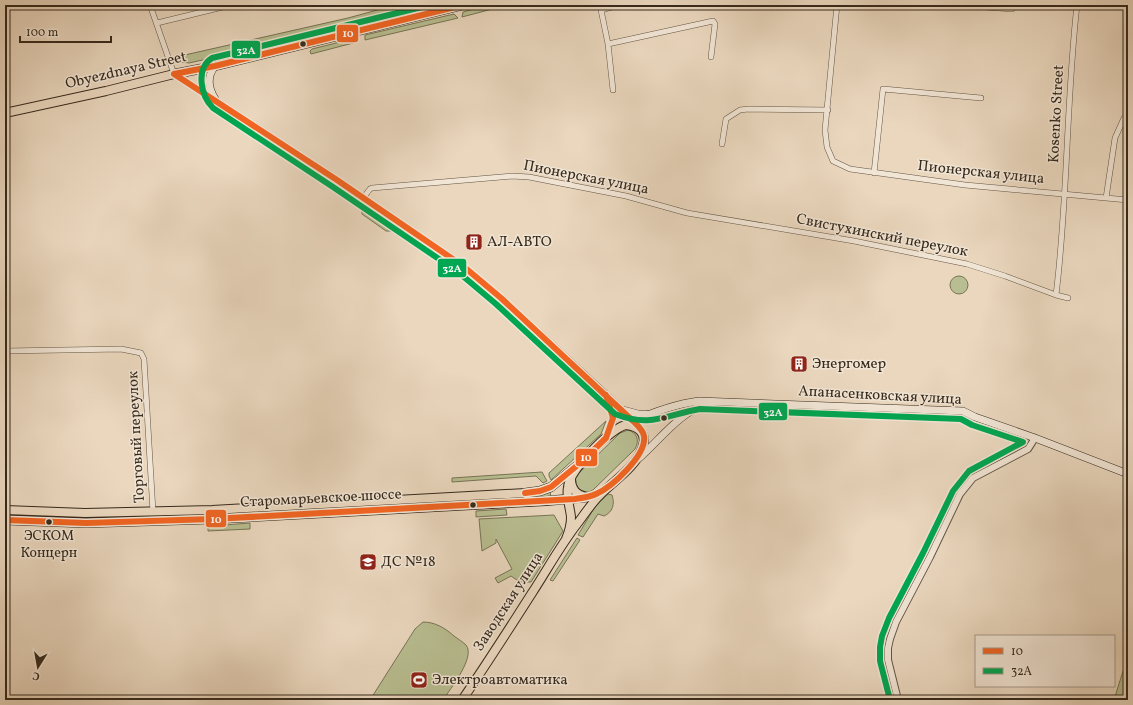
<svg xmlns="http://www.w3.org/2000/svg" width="1133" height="705" viewBox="0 0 1133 705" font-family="Vollkorn,serif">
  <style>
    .green { fill: #b8be91; stroke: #777456 }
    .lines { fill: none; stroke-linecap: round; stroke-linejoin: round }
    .minor-casing { stroke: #635544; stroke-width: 6 }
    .tertiary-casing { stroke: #635544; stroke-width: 8 }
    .secondary-casing { stroke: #362a1c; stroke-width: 8 }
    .primary-casing { stroke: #362a1c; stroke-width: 10 }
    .minor { stroke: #f1e5d5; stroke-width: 5 }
    .tertiary { stroke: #f1e5d5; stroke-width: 6 }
    .secondary { stroke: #f1e5d5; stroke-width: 7 }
    .primary { stroke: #ead7be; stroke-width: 8 }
    .bus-1-casing { stroke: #f1e5d5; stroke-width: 9 }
    .bus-2-casing { stroke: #f1e5d5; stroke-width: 9 }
    .bus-1 { stroke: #f26522; stroke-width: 6 }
    .bus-2 { stroke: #00a651; stroke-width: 6 }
    .bus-dot { fill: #362a1c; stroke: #f1e5d5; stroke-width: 1.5 }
    .labels { text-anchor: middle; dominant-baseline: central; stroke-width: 3; stroke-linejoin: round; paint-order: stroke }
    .bus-label { font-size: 14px; fill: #362a1c; stroke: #f1e5d5 }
    .street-label { font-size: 15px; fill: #362a1c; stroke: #f1e5d5 }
    .poi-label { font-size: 15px; fill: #362a1c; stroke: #f1e5d5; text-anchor: start }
    .line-badge { stroke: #f1e5d5; stroke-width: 1.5 }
    .badge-label { font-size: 11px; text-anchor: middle; font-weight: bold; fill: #fff }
  </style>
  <rect width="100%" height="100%" fill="#ead7be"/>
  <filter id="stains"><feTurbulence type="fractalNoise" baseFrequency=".005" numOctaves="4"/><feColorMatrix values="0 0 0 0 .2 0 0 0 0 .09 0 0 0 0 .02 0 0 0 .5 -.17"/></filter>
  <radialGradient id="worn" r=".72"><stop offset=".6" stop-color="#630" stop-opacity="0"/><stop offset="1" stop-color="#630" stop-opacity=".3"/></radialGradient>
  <!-- green -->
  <path class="green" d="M396,5H410L409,9L406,12L279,42L241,49L234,53L189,63L182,62L176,57L348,18Z
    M488,5H499L500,7L462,17L463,12Z
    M454,14L458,18L365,40V35Z
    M352,39L355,40L357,42L311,54L310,51L312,49Z
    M364,207L394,227L392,231H386L362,214V209Z
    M950 285a9 9 0 1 1 18 0a9 9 0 1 1-18 0Z
    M606,421L601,434L551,480L549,476V473Z
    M628,430C637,433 640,440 635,449L593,490L589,492H581L575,486V478L578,474L620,433Z
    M542,472L547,481L543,483L536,476L452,482V478Z
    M550,492L551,497L299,512L119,518V515L543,494Z
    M608,494L612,495C615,504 613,512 604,516L598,514L583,537L578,535L596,505Z
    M506,509L507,515L476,517V511Z
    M554,515L563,531L531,582H520L511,576L498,583L495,578L512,569L496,539V543L482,551L479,519Z
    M250,523V529L208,531V528L211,526Z
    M577,538L580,540L553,581L550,580Z
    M423,622C435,622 445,628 454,636C458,639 463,642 466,645C476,657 450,689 443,700H370L415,629Z
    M1128,655V700H1114Z"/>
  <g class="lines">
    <!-- minor casing -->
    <g class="minor-casing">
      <path id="minor" d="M150,5L174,74
        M414,5L417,16
        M600,5L608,44L613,90
        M837,5L825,130L827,147L833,161L850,169L965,185L1128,200
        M958,5L1012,9
        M601,10L619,5
        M157,23L231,5
        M608,44L713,21L715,24L711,57
        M722,144L726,119L740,110L748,109L828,110
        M874,173L883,89L981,98
        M363,198L370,189L372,188L512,176L529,177L626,196L687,213L854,241L967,264L1005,276L1056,295L1068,298
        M1106,198L1115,138L1124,118H1128
        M1056,295C1068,199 1066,102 1077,5
        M5,351L121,349L141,353L144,359L153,512"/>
    </g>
    <!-- tertiary casing -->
    <g class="tertiary-casing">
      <path id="tertiary" d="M898,700L888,660V648L890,639L896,622L930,557L960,494L973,478L1028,449L1035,438"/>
    </g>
    <!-- secondary casing -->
    <g class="secondary-casing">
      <path id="secondary" d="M174,74L337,180L463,266L501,298L606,395L641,430
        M215,99C208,88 207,76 215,66
        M623,410L638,414H646
        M629,423C651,413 675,404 699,401L963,411L975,417L1035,438L1128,474
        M607,437C614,422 615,414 607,399
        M638,459C661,439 679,412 709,403"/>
    </g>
    <!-- primary casing -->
    <g class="primary-casing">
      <path id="primary" d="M5,113L106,91L174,74L215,66L463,5
        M571,479C571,488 576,495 586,497
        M5,510L85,513L212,510L525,493L540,491L551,487L579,464
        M5,520L86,523L213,519L546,501L589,497
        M462,700C486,665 509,629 532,593C547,570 560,546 577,524C584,515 591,504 599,496C613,481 635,468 642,449C648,434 639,426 625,425C609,431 570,469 568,487C566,497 570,507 571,517C571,525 569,532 566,539"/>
    </g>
    <!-- minor -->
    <use href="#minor" class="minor"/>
    <!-- tertiary -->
    <use href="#tertiary" class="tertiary"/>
    <!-- secondary -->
    <use href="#secondary" class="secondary"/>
    <!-- primary -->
    <use href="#primary" class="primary"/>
    <!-- bus-1 casing -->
    <g class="bus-1-casing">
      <path id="bus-1" d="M174,74L215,66L463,5
        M525,493L540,491L551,487L579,464L606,438L613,418L606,395
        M5,520L86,523L213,519L575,499C582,498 590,497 596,494C612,487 647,455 644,436C643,430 637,425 633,421L501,298L463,266L337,180L174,74"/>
    </g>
    <!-- bus-2 casing -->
    <g class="bus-2-casing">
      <path id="bus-2" d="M430,5L212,58C195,69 201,96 213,108L333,187L458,272L496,304L615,414C651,428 665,415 700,409L961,419L972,425L1023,442L969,471L953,491L923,553L889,618L882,636L880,647V661L890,700"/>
    </g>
    <!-- bus-1 -->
    <use href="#bus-1" class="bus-1"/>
    <!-- bus-2 -->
    <use href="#bus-2" class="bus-2"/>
  </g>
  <!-- icons -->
  <defs>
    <g id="building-square" transform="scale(0.9)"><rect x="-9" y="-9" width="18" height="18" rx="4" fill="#8f2418" stroke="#f1e5d5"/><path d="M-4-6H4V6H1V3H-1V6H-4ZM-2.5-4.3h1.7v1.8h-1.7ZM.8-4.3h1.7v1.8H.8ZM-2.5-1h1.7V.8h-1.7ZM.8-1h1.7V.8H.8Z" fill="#fff"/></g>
    <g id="school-square" transform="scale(0.9)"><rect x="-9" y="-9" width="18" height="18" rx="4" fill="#8f2418" stroke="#f1e5d5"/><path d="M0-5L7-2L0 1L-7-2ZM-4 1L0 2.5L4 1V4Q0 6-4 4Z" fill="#fff"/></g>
    <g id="stadium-square" transform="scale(0.9)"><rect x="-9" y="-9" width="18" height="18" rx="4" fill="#8f2418" stroke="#f1e5d5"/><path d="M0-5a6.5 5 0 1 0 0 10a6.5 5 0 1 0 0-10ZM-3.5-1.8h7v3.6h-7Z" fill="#fff"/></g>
  </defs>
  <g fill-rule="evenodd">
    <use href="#building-square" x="474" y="242"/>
    <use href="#building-square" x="799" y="364"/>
    <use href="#school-square" x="368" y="562"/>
    <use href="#stadium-square" x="419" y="680"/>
  </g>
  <!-- markers -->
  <g class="bus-dot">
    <circle cx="303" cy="44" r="3.5"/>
    <circle cx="664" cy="418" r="3.5"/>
    <circle cx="473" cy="505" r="3.5"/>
    <circle cx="49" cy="522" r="3.5"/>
  </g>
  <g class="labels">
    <!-- bus labels -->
    <g class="bus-label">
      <text x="49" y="536">ЭСКОМ<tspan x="49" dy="17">Концерн</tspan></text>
    </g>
    <!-- street labels -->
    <g class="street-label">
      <text transform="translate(126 71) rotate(-13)">Obyezdnaya Street</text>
      <text transform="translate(1057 114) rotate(-87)">Kosenko Street</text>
      <text transform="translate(981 173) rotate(6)">Пионерская улица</text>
      <text transform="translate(586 178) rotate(11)">Пионерская улица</text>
      <text transform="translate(882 236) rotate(11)">Свистухинский переулок</text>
      <text transform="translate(880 396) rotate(3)">Апанасенковская улица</text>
      <text transform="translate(137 437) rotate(-93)">Торговый переулок</text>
      <text transform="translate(321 499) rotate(-3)">Старомарьевское шоссе</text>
      <text transform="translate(509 602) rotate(-57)">Заводская улица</text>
    </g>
    <!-- poi labels -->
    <g class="poi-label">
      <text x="487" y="242">АЛ-АВТО</text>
      <text x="812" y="364">Энергомер</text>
      <text x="381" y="562">ДС №18</text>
      <text x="432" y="680">Электроавтоматика</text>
    </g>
  </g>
  <g class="line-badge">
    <rect x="336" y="24" width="23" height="19" rx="4" fill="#f26522"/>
    <rect x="231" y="40" width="30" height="19" rx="4" fill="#00a651"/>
    <rect x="437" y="258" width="30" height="20" rx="4" fill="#00a651"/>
    <rect x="758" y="402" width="30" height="19" rx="4" fill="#00a651"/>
    <rect x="575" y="448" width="23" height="19" rx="4" fill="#f26522"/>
    <rect x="205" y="509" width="22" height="19" rx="4" fill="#f26522"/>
  </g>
  <g class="badge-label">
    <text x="348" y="37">10</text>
    <text x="246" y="54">32A</text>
    <text x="452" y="272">32A</text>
    <text x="773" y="416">32A</text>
    <text x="586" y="461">10</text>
    <text x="216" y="523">10</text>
  </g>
  <!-- margin -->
  <rect width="1133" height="705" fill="none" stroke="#ead7be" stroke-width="20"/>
  <rect x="6" y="6" width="1121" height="693" fill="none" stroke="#362a1c" stroke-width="2"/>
  <rect x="10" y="10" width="1113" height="685" fill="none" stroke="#362a1c"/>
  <!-- legend -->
  <rect x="975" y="635" width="140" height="52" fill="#f1e5d5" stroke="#a69a8b"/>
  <rect x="983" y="648" width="20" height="6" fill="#f26522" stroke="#a69a8b"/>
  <text x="1011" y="655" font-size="12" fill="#362a1c">10</text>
  <rect x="983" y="668" width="20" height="6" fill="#00a651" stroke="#a69a8b"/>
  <text x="1011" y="675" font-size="12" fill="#362a1c">32A</text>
  <!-- north arrow -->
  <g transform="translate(38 667) rotate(191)" stroke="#f1e5d5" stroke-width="3" paint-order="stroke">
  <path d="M0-3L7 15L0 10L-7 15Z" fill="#362a1c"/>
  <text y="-6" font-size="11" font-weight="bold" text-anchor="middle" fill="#362a1c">С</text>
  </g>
  <!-- scale -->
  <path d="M20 36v6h91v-6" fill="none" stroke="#362a1c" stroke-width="2"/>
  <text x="26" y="36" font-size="12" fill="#362a1c" stroke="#f1e5d5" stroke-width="3" paint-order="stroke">100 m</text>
  <rect width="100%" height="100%" filter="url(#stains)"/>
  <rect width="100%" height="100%" fill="url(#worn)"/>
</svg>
